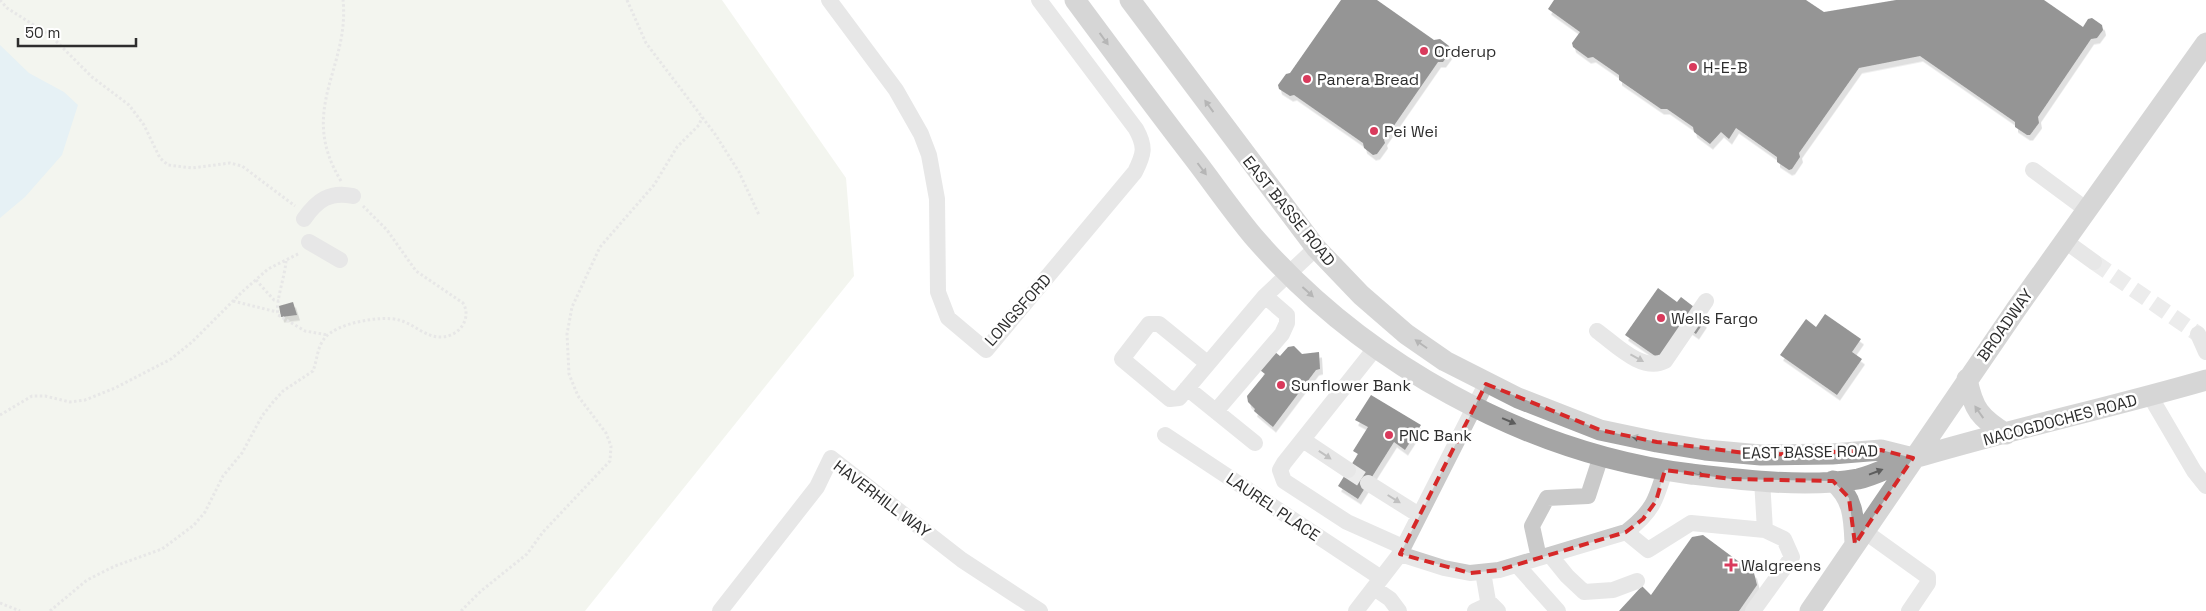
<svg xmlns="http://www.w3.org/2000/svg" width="2206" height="611" viewBox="0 0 2206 611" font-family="'Space Grotesk',sans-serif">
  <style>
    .green { fill: #e5e9db }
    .water { fill: #c8e0e8 }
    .building { fill: #141414; filter: url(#shadow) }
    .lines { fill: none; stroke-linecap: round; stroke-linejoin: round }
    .minor-tunnel { stroke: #d5d5d5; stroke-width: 16; stroke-dasharray: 16 8; stroke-linecap: butt }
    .path { stroke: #cacaca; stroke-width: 3; stroke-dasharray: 2.5 2.5; stroke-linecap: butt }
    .minor { stroke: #cacaca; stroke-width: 16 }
    .major { stroke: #a5a5a5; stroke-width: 21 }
    .oneway { fill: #5d5d5d }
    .oneway2 { fill: #747474 }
    .marked { fill: none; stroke: #d62828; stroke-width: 4; stroke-dasharray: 10 6; stroke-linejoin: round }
    .poi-dot { fill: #d93a5c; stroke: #fff; stroke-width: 2 }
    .labels { text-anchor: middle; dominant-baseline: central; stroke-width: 5; stroke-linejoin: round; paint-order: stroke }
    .poi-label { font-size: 16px; fill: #2d2d2d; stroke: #fff; text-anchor: start }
    .street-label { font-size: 16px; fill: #2d2d2d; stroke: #fff }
  </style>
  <defs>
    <filter id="shadow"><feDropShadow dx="3" dy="5.5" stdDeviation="0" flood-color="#0004"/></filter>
  </defs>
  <rect width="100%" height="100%" fill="#fff"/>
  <!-- green -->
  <path class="green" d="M0,0H722L846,178L854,276L585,611H0Z"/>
  <!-- water -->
  <path class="water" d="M0,45L29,73L64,92L78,105L62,155L25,197L0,218Z"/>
  <!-- building -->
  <path class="building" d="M1341,0H1377L1434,40L1440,39L1449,46L1451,51L1443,62H1438L1384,140L1385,143L1377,154L1373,155L1364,148L1363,143L1294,95L1290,96L1279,89L1278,85L1286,74L1290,73Z
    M1554,0H1806L1824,12L1896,0H2044L2083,27L2088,19L2092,18L2102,25L2103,30L2097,38L2091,39L2038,117L2039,123L2030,135H2027L2015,127V122L1920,56L1859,68L1799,153L1800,157L1792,169L1789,170L1777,162V157L1736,128L1729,139L1721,132L1710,144L1694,132L1693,127L1667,109H1661L1619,80V75L1593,57L1588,58L1573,47L1572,43L1580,32L1548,9Z
    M1658,288L1677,302L1681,297L1694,307L1691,312L1704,322L1696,334L1682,324L1658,358L1625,335Z
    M293,302L297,315L281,317L279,306Z
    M1825,314L1861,339L1852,352L1862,359L1837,395L1780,355L1806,319L1816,327Z
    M1294,346L1302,354L1319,352L1320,369L1316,370L1273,427L1254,411L1255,409L1248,402L1247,396L1265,374L1260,370L1275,352L1280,356L1288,347Z
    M1371,395L1421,425L1405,450L1394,442L1358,499L1338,486L1358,454L1353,451L1368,427L1355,420Z
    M1703,535L1754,573L1757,585L1739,611H1619L1642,586L1651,595L1692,537Z"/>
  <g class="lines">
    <!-- minor-tunnel -->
    <path class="minor-tunnel" d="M2094,262L2198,334
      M1348,470L1368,483"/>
    <!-- path -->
    <path class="path" d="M0,0L7,8L51,36L92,77L129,105L144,125L160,158L168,165L192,168L230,163L242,166L295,206
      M627,0L646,43L715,134L739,172L759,215
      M341,181C297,109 350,68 343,0
      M286,261C285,277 275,302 278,315L305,331L328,335
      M256,280L274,300L279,301
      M233,301L277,312
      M0,415L32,396H45L70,402L85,400L115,388L171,359L192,342L242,292L268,269L300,253
      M0,603L20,611
      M50,611L87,580L115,566L162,549L194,525L205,512L223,476L242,453L262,416L273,402L283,391L313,371C317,361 317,348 324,339C335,323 382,315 399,320C414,324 426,338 442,337C460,336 472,318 463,303L416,271L387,230L363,206
      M461,611L481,591L527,554L543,532L610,461L611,446L606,433L578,396L569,374L567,334L572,307L600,247L654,185L677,147L699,125L702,117"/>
    <!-- minor -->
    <path class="minor" d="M829,0L896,90L921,134L929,155L937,199L938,292L948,318L986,350L1135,172C1144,154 1146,147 1136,129L1039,0
      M2033,170L2087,210
      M304,219C317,200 330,191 353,196
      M2065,241L2094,262
      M309,242L340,260
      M1597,331C1614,343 1642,373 1665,361L1706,301
      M2198,334L2206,352
      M1377,346L1284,463L1280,470L1284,481L1347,522L1403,547
      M1207,363L1159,324H1149L1122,359L1170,399L1179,398L1265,296L1316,248
      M1187,388L1255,443
      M2150,396L2194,471L2206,486
      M1216,411L1282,334L1287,323V315L1265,296
      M1165,435L1381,578
      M1303,440L1348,470
      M1368,483L1419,515
      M1864,531L1928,577V583L1909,611
      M1626,532L1648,550L1691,523L1765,530
      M1400,554L1444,568L1470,573L1499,570L1626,532C1652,512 1656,501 1665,470
      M1550,555L1567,576L1584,592L1613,590L1637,581
      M1539,558L1532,526L1547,498L1588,496L1601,456
      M1517,565L1558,611
      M1483,572L1488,601L1498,611
      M1374,588L1390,599L1399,611
      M720,611L817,487L831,458L962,560L1040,611
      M1356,611L1400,554L1486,384
      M1475,611L1490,604
      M1753,611L1792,557L1784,539L1765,530L1762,480"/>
    <!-- major -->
    <path class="major" d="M1075,0C1115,54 1155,108 1196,161C1215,186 1233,212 1253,236C1362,362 1525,453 1691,474C1742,480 1807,488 1858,479C1877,475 1896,463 1914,458C2011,429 2109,408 2206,380
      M1130,0L1316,248L1361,295L1406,334L1445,361L1518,398L1600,430L1657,442L1705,450L1761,455L1832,454L1881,450L1913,458
      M1967,379C1973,409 1980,418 2006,434
      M1833,481C1854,498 1854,519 1855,544
      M1810,611L2017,308L2206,43"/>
  </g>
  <!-- one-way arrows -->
  <defs><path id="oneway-solid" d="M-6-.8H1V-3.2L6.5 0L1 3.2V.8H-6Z" transform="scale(1.25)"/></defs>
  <g class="oneway">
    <use href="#oneway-solid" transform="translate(1104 39) rotate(54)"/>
    <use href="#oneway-solid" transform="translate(1209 106) rotate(-126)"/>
    <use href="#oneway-solid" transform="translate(1202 169) rotate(53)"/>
    <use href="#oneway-solid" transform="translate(1308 292) rotate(42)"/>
    <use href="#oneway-solid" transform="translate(1421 344) rotate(-145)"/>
    <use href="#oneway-solid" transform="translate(1979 412) rotate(-125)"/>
    <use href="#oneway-solid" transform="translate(1509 421) rotate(23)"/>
    <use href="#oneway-solid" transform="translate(1639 438) rotate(-168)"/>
    <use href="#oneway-solid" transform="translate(1876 472) rotate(-21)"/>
    <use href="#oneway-solid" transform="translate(1698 475) rotate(7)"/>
  </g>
  <g class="oneway2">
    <use href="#oneway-solid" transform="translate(1637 358) rotate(29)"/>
    <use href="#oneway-solid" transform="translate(1325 455) rotate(34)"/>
    <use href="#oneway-solid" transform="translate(1394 499) rotate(32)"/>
  </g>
  <!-- marked area -->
  <path d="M0 0H2206V611H0ZM1486,384L1600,430L1657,442L1761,455L1881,450L1913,458L1855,544L1849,498L1833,481L1731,479L1665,470L1656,501L1643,519L1626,532L1499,570L1470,573L1400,554Z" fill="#fff" fill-opacity=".55" fill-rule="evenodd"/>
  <path class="marked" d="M1486,384L1600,430L1657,442L1761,455L1881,450L1913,458L1855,544L1849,498L1833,481L1731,479L1665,470L1656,501L1643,519L1626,532L1499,570L1470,573L1400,554Z"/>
  <!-- markers -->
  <g class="poi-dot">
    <circle cx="1424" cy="51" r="5"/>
    <circle cx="1693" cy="67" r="5"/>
    <circle cx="1307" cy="79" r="5"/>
    <circle cx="1374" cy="131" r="5"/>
    <circle cx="1661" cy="318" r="5"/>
    <circle cx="1281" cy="385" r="5"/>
    <circle cx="1389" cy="435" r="5"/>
    <path d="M1728.5 557.5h5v5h5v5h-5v5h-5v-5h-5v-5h5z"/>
  </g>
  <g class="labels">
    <!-- poi labels -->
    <g class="poi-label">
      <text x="1434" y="51">Orderup</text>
      <text x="1703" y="67">H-E-B</text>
      <text x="1317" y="79">Panera Bread</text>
      <text x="1384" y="131">Pei Wei</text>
      <text x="1671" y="318">Wells Fargo</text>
      <text x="1291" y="385">Sunflower Bank</text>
      <text x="1399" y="435">PNC Bank</text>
      <text x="1741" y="565">Walgreens</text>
    </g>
    <!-- street labels -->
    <g class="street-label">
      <text transform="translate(1289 211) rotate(51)">EAST BASSE ROAD</text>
      <text transform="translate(1018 310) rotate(-48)">LONGSFORD</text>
      <text transform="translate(2005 325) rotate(-55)">BROADWAY</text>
      <text transform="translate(2060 420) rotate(-15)">NACOGDOCHES ROAD</text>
      <text transform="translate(1810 452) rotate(-1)">EAST BASSE ROAD</text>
      <text transform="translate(882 499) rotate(37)">HAVERHILL WAY</text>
      <text transform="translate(1273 507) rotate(34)">LAUREL PLACE</text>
    </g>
  </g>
  <!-- scale -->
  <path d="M18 38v8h118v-8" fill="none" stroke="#2d2d2d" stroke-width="2.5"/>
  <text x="25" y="38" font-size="15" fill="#2d2d2d" stroke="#ffffff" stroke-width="4" paint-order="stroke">50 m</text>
</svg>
